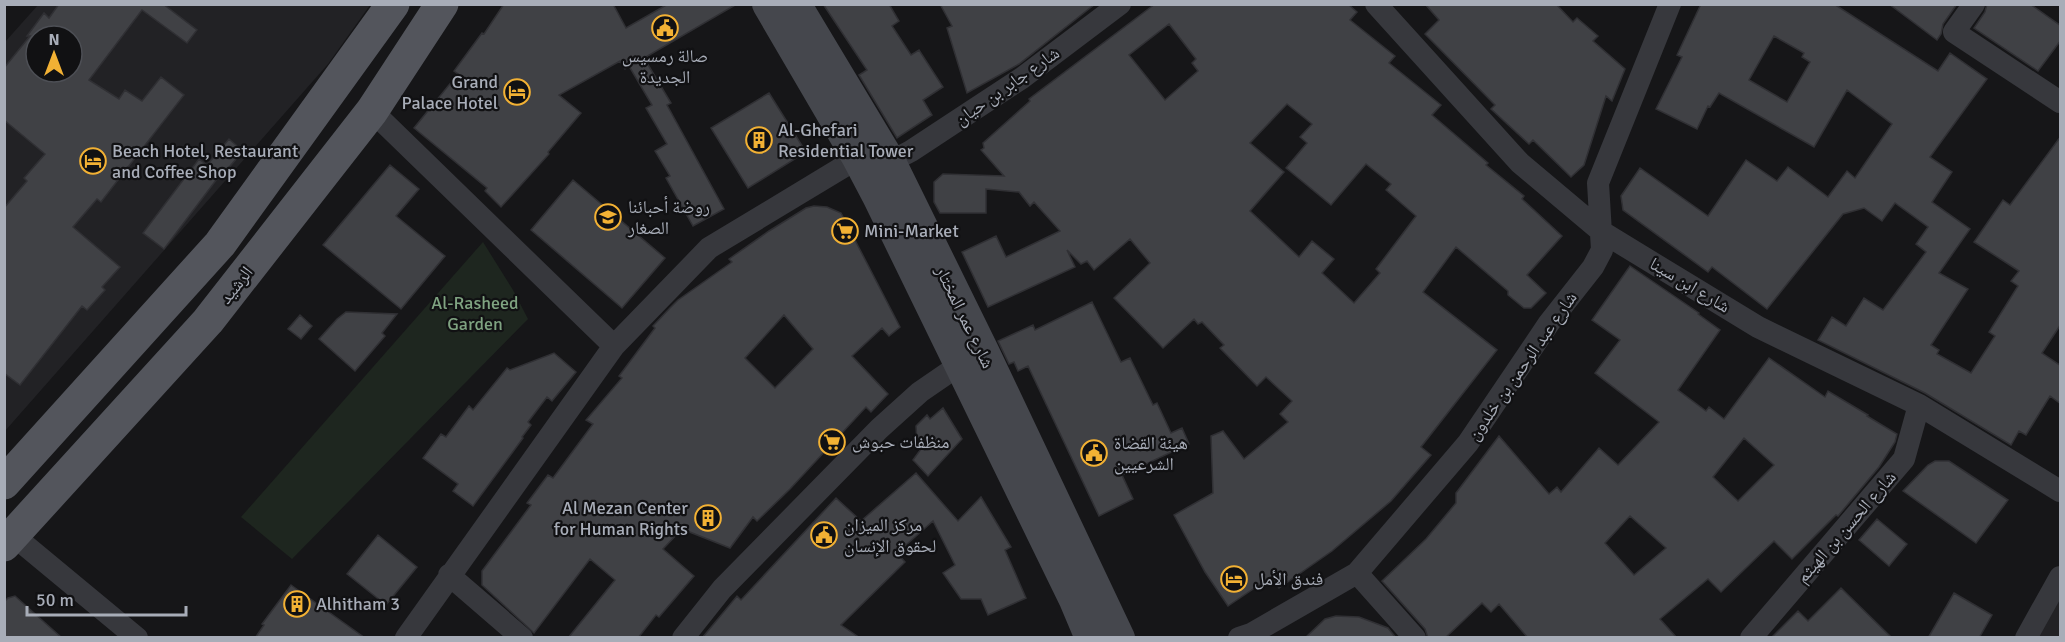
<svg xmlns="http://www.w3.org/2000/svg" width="2065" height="642" viewBox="0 0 2065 642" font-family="Signika,'Noto Naskh Arabic',sans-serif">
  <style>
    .built { fill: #222225; fill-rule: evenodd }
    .green { fill: #1e261f }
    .building { fill: #404145; stroke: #303034; stroke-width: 1.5; fill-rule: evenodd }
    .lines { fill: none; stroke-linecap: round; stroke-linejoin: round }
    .minor { stroke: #37383d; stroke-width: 22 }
    .secondary { stroke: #45474d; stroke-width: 32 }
    .primary { stroke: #53555c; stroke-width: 33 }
    .labels { text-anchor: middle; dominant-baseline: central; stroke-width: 4.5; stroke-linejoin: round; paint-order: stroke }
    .poi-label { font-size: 18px; fill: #a8adb8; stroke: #111113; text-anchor: start }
    .street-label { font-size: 18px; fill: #a8adb8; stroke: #111113 }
    .park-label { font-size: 18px; fill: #7fa381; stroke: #111113 }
  </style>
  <rect width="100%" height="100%" fill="#161618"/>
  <!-- built -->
  <path class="built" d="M38,5H370L328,64L5,431V42ZM36,36H72V72H36Z
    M2060,586V637H2028Z"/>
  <!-- green -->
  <path class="green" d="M483,242L513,290L528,319L292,559L241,517Z"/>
  <!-- building -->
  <path class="building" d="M59,4H163L197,30L187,43L142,10L89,80L119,99L125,90L142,101L161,77L184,95L101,202L97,199L73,227L120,267L102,287L105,290L87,310L82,306L20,385L4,373V208L27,181L24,178L45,154L4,120V68L30,36H27L44,13L49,18ZM36,36H72V72H36Z
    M504,4H613L626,28L668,4H737L644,58L671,103L667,105L724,209L693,226L666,178L670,176L655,151L667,144L646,108L652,105L629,66L625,69L620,61L559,95L581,113L548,152L549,154L501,207L485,191L487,188L414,128L458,74L454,71L482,33L484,34Z
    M823,4H889L899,21L892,26L911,55L919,50L943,87L923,100L932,115L897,138L859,75L867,70Z
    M940,4H1095L1019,64L967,93L947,28L952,26Z
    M1155,4H1348L1357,12L1350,20L1395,56L1389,63L1441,105L1432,115L1488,163L1486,165L1524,196L1522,199L1562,236L1527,275L1546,293L1531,308H1524L1508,295V291L1456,247L1423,292L1497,350L1421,447L1431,455L1391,501L1332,551L1279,588L1271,577L1228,606L1205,572L1174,515L1213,493L1211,436L1223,431L1244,459L1288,422L1280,414L1292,401L1266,377L1257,386L1220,348L1224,345L1202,322L1198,324L1194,319L1163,348L1114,298L1150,263L1130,239L1094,270L1087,261L1081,264L1067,250L1075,267L988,307L962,252L996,236L1006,257L1060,231L1034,202L1030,206L1019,192L986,189V213H940L934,202V182L943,174L1004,176L981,150L984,148L983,143L1030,101L1029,99ZM1169,24L1196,59L1192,63L1198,71L1165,100L1129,55ZM1287,104L1312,124L1300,137L1307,143L1286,168L1331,205L1366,164L1391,184L1386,190L1416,216L1376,269L1380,273L1354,303L1322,273L1334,259L1312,241L1299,257L1250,211L1284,172L1250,143Z
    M1425,4H1556L1573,22L1577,18L1598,36L1593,41L1625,69L1612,101L1606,96L1584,165L1571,177L1533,140L1529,144L1491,109L1495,105L1425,34L1439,20Z
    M1701,4H1834L1938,71L1950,53L1987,79L1930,157L1952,172L1932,202L1970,229L1939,273L1968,289L1931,345L1939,350L1937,354L1971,373L1995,336L1989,332L2018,286L2011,281L2019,271L1974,242L2003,200L2010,205L2061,136V324L2042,353L2061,366V404L2050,396L2026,435L2019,431L2011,445L1925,393L1818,340L1832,317L1846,326L1864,298L1883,310L1926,252L1916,244L1928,227L1895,203L1882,221L1864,208L1843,214L1767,309L1712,267L1708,272L1623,210L1621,196L1640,168L1708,216L1746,160L1777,181L1788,167L1828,197L1847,171L1855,178L1892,124L1847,90L1814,147L1719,93L1710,107L1708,106L1697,129L1656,109L1682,57L1677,55ZM1774,36L1804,53L1802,57L1810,62L1787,102L1749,80Z
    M1889,4H1957L1943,24L1941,34L1937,40Z
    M1987,4H2030L2061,26V40L2038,71L1974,28L1985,12Z
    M769,93L806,152L748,188L711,128Z
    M229,139L243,151L225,172L223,171L164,249L143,233L199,159L207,165Z
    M390,165L419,189L396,216L445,256L401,309L323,245Z
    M573,180L665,258L622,308L531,230Z
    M814,206L827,207L841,213L900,327L889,336L882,328L852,356L888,394L871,412L866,407L790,489L757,521L753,517L730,548L682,529L663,549L694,576L659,617L656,615L638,638H568L615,580L590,559L534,633L482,585V571L531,505L527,503L548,475L553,478L593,424L586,420L622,378L619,376L655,328L653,326L670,308L678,300L732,262L729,259L769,231L806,208ZM784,315L813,349L775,388L745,358Z
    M1630,266L1699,313L1698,314L1720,330L1678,390L1706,411L1709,407L1724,419L1769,358L1825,397L1828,391L1868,415L1867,416L1897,434L1895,442L1879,467L1838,516L1836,515L1792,559L1774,541L1721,592L1708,579L1660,619L1677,638H1528L1499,604L1491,612L1482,603L1445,638H1428L1425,629L1382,581L1426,539L1456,503V493L1499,436L1549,494L1557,487L1561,492L1599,448L1618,465L1659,422L1595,373L1620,340L1592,320ZM1744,438L1774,465L1738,501L1713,477ZM1630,516L1666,548L1634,575L1605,543Z
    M1092,302L1121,362L1130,358L1153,405L1157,403L1171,433L1182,428L1189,444L1122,475L1133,499L1099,516L1028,366L1018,371L1014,362L1009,364L998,341L1033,325L1035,330Z
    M346,312L397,314L382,333L385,336L355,371L319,339L337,319Z
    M300,315L312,326L301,339L288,329Z
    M554,353L576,372L552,401L547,397L528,422L531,425L522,437L523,438L473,506L453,491L458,484L423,458L441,434L446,437L469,406L473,410L507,368L510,370Z
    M943,408L962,439L928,476L913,460L921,449L917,443L916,426L927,415L930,419Z
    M1935,461H1949L2008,500L1976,543L1903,491L1928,465Z
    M916,473L958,521L981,497L1011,547L1005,550L1026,598L988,615L981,599H961L943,573L955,565L933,521L897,553L905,562L841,625L860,638H702L737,596L741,600L836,498L861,521Z
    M1877,519L1907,544L1889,566L1859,540Z
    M378,535L417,567L386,605L347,574Z
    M291,585L365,638H255L264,625L262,624Z
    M1841,588L1892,638H1771L1798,611L1808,621Z
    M1954,593L1992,615L1979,638H1928Z
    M15,596L62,638H4V602L8,598Z
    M1336,616L1359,617L1388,628L1396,638H1305L1325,619Z"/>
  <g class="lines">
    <!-- minor -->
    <path class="minor" d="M1376,4L1520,163L1602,232L1758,327L1919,405L2060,491
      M1974,4L1954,32L2060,102
      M372,111L614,346
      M890,162L911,151L1022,78L1120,4
      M14,536L137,638
      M1357,573L1415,638
      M449,575L522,638
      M406,638L614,346L709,248L858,158L872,155
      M683,638L722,589L879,429L920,392L971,357
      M1239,638L1251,634L1357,573L1468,443L1549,323L1593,267L1602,250L1598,183L1670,4
      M1751,638L1904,459L1919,405
      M2026,638L2060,577"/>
    <!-- secondary -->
    <path class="secondary" d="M768,4L858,158L878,196L1075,600L1091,638
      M795,4L890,162L983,351L1119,638"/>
    <!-- primary -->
    <path class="primary" d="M4,483L220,244L393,4
      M4,545L208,321L372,111L442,4"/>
  </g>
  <!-- icons -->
  <defs>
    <g id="civic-ring" transform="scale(1.35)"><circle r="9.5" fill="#111113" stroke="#f2b134" stroke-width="1.5"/><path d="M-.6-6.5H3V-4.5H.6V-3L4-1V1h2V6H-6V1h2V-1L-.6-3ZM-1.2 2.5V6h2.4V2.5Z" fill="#f2b134"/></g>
    <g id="hotel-ring" transform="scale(1.35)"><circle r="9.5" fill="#111113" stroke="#f2b134" stroke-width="1.5"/><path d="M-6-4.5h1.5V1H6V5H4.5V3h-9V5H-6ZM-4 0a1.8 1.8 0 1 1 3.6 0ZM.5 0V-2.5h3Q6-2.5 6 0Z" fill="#f2b134"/></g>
    <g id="building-ring" transform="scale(1.35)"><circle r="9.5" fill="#111113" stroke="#f2b134" stroke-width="1.5"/><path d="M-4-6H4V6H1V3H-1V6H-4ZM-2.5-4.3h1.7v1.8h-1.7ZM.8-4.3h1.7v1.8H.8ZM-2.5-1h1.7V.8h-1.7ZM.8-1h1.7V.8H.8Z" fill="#f2b134"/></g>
    <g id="school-ring" transform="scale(1.35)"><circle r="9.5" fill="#111113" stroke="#f2b134" stroke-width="1.5"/><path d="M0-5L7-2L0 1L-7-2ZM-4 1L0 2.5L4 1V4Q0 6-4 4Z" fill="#f2b134"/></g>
    <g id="supermarket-ring" transform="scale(1.35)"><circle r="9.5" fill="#111113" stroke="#f2b134" stroke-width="1.5"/><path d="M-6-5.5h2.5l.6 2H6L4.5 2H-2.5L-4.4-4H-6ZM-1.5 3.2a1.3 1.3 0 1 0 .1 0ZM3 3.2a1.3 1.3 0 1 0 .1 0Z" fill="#f2b134"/></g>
  </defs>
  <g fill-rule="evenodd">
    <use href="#civic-ring" x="665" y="28"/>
    <use href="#hotel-ring" x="517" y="92"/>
    <use href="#building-ring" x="759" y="140"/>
    <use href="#hotel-ring" x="93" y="161"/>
    <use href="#school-ring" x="608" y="217"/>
    <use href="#supermarket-ring" x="845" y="231"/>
    <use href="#supermarket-ring" x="832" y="442"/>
    <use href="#civic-ring" x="1094" y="453"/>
    <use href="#building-ring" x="708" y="518"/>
    <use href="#civic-ring" x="824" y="535"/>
    <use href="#hotel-ring" x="1234" y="579"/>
    <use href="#building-ring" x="297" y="604"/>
  </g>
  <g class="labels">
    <!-- poi labels -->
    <g class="poi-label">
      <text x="665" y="56" text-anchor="middle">صالة رمسيس<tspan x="665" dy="21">الجديدة</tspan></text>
      <text x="498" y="82" text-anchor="end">Grand<tspan x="498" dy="21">Palace Hotel</tspan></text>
      <text x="778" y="130">Al-Ghefari<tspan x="778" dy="21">Residential Tower</tspan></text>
      <text x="112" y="151">Beach Hotel, Restaurant<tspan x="112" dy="21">and Coffee Shop</tspan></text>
      <text x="628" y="207">روضة أحبائنا<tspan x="628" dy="21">الصغار</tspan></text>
      <text x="864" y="231">Mini-Market</text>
      <text x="852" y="442">منظفات حبوش</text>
      <text x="1114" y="443">هيئة القضاة<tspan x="1114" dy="21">الشرعيين</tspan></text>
      <text x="688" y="508" text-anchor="end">Al Mezan Center<tspan x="688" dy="21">for Human Rights</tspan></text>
      <text x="844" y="525">مركز الميزان<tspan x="844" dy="21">لحقوق الإنسان</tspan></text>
      <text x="1254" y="579">فندق الأمل</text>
      <text x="316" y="604">Alhitham 3</text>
    </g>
    <!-- street labels -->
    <g class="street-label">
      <text transform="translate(1007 86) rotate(-35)">شارع جابر بن حيان</text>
      <text transform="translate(236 285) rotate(-52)">الرشيد</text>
      <text transform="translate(1690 285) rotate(31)">شارع ابن سينا</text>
      <text transform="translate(965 317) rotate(64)">شارع عمر المختار</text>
      <text transform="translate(1522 366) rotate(-55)">شارع عبد الرحمن بن خلدون</text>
      <text transform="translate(1846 527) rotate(-49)">شارع الحسن بن الهيثم</text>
    </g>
    <!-- park labels -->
    <g class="park-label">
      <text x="475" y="303">Al-Rasheed<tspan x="475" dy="21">Garden</tspan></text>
    </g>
  </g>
  <!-- border -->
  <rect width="2065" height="642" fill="none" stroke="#a8adb8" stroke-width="12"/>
  <!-- north arrow -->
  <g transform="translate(54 54)"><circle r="28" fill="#111113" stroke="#4d4f55" stroke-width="1.5"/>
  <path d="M0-4.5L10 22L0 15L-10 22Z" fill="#f2b134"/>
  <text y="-9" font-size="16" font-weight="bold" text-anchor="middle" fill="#a8adb8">N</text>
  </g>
  <!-- scale -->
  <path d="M27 606v9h159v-9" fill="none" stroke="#a8adb8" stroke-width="3"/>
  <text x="36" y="606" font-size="18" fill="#a8adb8" stroke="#111113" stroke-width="4.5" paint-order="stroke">50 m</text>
</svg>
